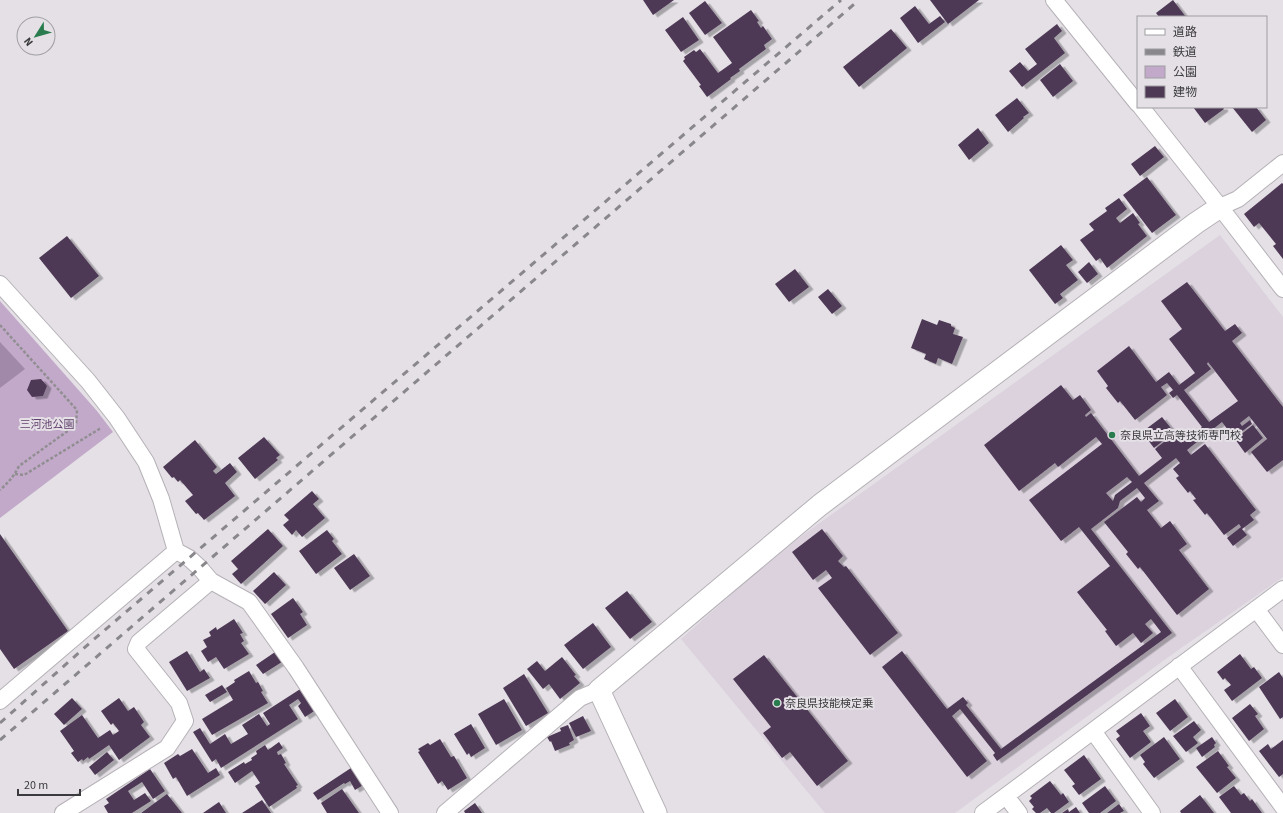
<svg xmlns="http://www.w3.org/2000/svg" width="1283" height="813" viewBox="0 0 1283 813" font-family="'Source Sans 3','Noto Sans JP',sans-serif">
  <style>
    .built { fill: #dbd2de }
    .green { fill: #c2a9ca }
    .water { fill: #a189a9 }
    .building { fill: #4e3955; fill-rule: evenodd; filter: url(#shadow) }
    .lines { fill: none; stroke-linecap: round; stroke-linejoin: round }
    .minor-casing { stroke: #b5b1b6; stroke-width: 18 }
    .tertiary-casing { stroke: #b5b1b6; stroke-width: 23 }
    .path { stroke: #918e92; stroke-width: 2.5; stroke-dasharray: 3 2; stroke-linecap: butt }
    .minor { stroke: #fff; stroke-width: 16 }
    .tertiary { stroke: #fff; stroke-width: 21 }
    .rail { stroke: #89878b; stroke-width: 3; stroke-dasharray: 7 7; stroke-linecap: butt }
    .poi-dot { fill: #2a7c4e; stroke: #e4e0e6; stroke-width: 1.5 }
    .labels { text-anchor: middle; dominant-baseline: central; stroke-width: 4; stroke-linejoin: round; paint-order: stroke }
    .park-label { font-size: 11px; fill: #62406e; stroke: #e4e0e6 }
    .poi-label { font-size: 11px; fill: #3b3a3c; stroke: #e4e0e6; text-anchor: start }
  </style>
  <defs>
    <filter id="shadow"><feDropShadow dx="4.5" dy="2.5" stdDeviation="0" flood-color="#0004"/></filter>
  </defs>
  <rect width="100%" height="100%" fill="#e4e0e6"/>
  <!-- built -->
  <path class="built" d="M1220,235L1283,317V577L1174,653L955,813H825L681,639L778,553Z"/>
  <!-- green -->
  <path class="green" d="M0,301L97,411L113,432L0,518Z"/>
  <!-- water -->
  <path class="water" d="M0,342L25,369L0,388Z"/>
  <!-- building -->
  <path class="building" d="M643,0H674L653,15Z
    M930,0H979L948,24Z
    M1173,0L1186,17H1159L1156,13Z
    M705,1L722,23L705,35L689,13Z
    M915,6L929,24L940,16L945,22L918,43L900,18Z
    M751,10L759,21L757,22L761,28L763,26L772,39L764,45L766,49L739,69L740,71L730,78L731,79L707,97L699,86L701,85L683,61L685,59L684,57L694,50L696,52L700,49L718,73L732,63L713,37Z
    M683,17L699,40L681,52L665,30Z
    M1057,24L1062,31L1054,38L1065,53L1022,87L1009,71L1020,62L1028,71L1037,64L1025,49Z
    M891,29L907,48L859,87L843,67Z
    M1060,64L1073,81L1053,97L1040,80Z
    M1017,98L1029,113L1023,117L1024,118L1008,132L995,115Z
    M1193,107H1223L1224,109L1205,123Z
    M1232,107H1256L1266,120L1252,132Z
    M978,128L989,143L969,160L958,145Z
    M1155,146L1164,157L1140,176L1131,164Z
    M1147,177L1176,215L1152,233L1123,195Z
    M1282,183L1283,184V259L1273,246L1276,244L1259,223L1254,227L1244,214Z
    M1119,198L1127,209L1116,218L1120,223L1133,213L1140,223L1138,224L1147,236L1107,268L1100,258L1096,261L1080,240L1094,230L1089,224L1107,211L1105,208Z
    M67,236L99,276L71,298L39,258Z
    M1061,245L1073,260L1066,265L1078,280L1060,294L1063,298L1055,304L1029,270Z
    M1089,262L1098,274L1087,283L1078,272Z
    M795,269L809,287L789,302L775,284Z
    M1187,282L1225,331L1235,324L1242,333L1232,341L1283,407V460L1267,472L1251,452L1267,439L1249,416L1240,423L1242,426L1250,420L1252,424L1237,435L1235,432L1231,434L1222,422L1187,450L1191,455L1205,444L1256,510L1250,515L1254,520L1242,529L1247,535L1233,546L1227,538L1241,527L1239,524L1224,535L1207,513L1205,515L1193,500L1196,499L1190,491L1188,493L1176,478L1179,476L1173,469L1180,463L1176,458L1144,483L1159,501L1147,510L1161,528L1170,521L1187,544L1179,550L1209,589L1177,615L1140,567L1138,569L1126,554L1128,552L1104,522L1137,497L1141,502L1145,498L1137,488L1120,501L1118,508L1091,529L1172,633L997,761L993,755L995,753L960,709L952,716L987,761L967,777L882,667L902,651L947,709L963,697L968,703L966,705L1001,749L1161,632L1151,619L1145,624L1153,633L1141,643L1133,633L1116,646L1105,631L1107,630L1077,592L1110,566L1079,527L1061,541L1029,500L1102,444L1096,437L1058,467L1055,463L1019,491L984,445L1061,385L1073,400L1080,395L1091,410L1085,415L1086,417L1091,413L1139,476L1162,458L1155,449L1174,434L1181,443L1202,427L1177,395L1173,398L1169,393L1173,390L1167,383L1161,387L1167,395L1135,420L1120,401L1118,403L1106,388L1108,386L1097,371L1129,346L1156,382L1169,372L1179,385L1195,373L1169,339L1182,329L1161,301ZM1208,362L1238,401L1209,422L1184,390L1211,369L1207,364ZM1127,477L1132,482L1115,495L1113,501L1106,493Z
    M828,289L842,306L832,314L818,297Z
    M922,319L937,325L939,320L951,324V326L955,328L953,334L963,337L952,364L938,358L936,364L924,359L926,354L911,348Z
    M41,379L47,386L43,396L32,397L27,390L31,380Z
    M1162,417L1174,432L1154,448L1142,432Z
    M1253,425L1263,438L1245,453L1235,439Z
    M264,437L280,455L276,458L278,460L255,479L238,458Z
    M195,440L217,467L213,471L216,474L230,463L237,472L225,483L235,496L204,520L198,513L196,514L185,501L193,495L180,480L178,482L174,477L172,478L163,467Z
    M312,491L319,499L313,504L325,518L302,537L296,530L292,535L283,525L289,520L284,515Z
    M268,529L283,546L241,584L232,574L238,569L231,561Z
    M822,529L843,556L838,561L844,567L846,566L898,633L870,655L818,588L832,578L826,570L813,580L792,552Z
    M327,530L334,539L332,541L342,554L316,574L299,551Z
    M0,534L68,631L14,669L0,649Z
    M354,554L370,576L350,590L334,568Z
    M274,572L286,585L265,604L253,591Z
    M627,591L652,622L630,639L605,608Z
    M293,598L303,612L300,614L307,625L288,638L271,614Z
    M234,619L243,633L240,634L244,641L241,643L249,654L224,669L216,657L208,662L201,651L207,647L203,640L211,636L209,632L216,627L217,630Z
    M593,623L611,647L583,669L564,645Z
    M278,650L285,660L263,674L256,665Z
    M187,651L200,672L204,669L210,678L187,691L169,662Z
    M1240,654L1251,669L1254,667L1262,678L1232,701L1224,690L1231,685L1225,678L1223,680L1217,672Z
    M764,655L848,761L817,786L790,752L782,758L763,733L771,727L733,679Z
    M562,657L576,675L574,676L580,683L560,699L549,684L543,689L527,669L537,661L545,671Z
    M249,671L256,683L258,682L263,691L261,692L268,703L212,735L202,719L233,700L226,688L235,682L234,680Z
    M1279,672L1283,678V717L1280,719L1259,687Z
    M524,674L548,713L526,726L503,688Z
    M222,685L227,692L210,702L205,695Z
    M305,686L319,708L305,717L298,706L301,703L298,699L289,705L298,719L221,768L216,759L212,762L193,732L200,728L210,744L225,734L231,744L248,734L242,725L259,714L267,726L270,724L263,713Z
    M72,698L82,709L64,725L54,714Z
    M119,698L128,711L134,707L144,722L141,725L150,737L119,760L109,745L89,759L88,757L83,761L82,759L78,762L71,753L74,751L60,731L82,715L98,738L110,730L113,735L119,731L113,723L111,725L101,711Z
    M504,699L522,730L496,745L478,714Z
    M1175,699L1188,717L1170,731L1156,713Z
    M1250,704L1258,714L1255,716L1264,729L1249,741L1232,718Z
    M1141,713L1150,726L1143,731L1151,742L1130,758L1116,739L1120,736L1116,731Z
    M583,716L591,731L576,737L569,723Z
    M1194,721L1201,730L1193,737L1198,743L1186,752L1173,736Z
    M471,724L485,748L471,757L469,753L467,755L454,734Z
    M568,725L574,740L569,743L570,745L555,751L551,741L550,742L547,737L561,731L560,728Z
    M1164,737L1180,759L1154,778L1143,764L1145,762L1140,755Z
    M1212,737L1216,743L1214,745L1215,747L1202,757L1196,748Z
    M440,739L451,757L454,756L467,778L448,790L442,781L438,784L418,752L420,751L418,749L428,743L430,745Z
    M1283,740V774L1279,777L1259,751L1268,744L1271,749Z
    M279,742L283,748L277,752L278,755L281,754L286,763L284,764L298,785L296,786L297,788L269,807L255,786L260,783L252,771L235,783L228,772L244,762L245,764L252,760L251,758L257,754L256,751L265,745L268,750Z
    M192,749L208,773L216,768L220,775L187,796L176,777L173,779L164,763L178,754L180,756Z
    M1218,751L1229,766L1227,767L1236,778L1217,793L1196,767Z
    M107,752L114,760L95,775L89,767Z
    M1084,755L1101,779L1079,795L1072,786L1075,784L1064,770Z
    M354,766L365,784L355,790L350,781L345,784L344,783L318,800L313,793Z
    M150,769L165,791L153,799L142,782L128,791L134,800L145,793L151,801L132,813H108L104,806L109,803L106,799Z
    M1050,781L1061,795L1063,793L1069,802L1054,813H1051L1047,808L1040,813H1036L1032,809L1034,807L1029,801L1032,798L1030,796Z
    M1105,786L1116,801L1100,813H1089L1082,803Z
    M1234,786L1241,795L1244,793L1250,801L1252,799L1262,813H1231L1219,797Z
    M342,789L359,813H327L321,803Z
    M167,794L182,813H141Z
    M1200,795L1214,813H1181L1180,811Z
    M262,800L271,813H242Z
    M219,802L226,813H203Z
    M475,803L482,813H465L464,811Z
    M1119,804L1124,811L1120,813H1107Z
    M1076,807L1080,813H1062L1068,809L1069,812Z"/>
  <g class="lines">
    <!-- minor casing -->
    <g class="minor-casing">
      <path id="minor" d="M1054,0L1138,104
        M1141,107L1220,207L1283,289
        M1220,207L1238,199L1283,163
        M0,284L88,381L117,418L146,462L161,499L176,551L189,558L200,568L211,581L249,602L296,668L390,813
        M1256,609L1283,645
        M1179,666L1283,807
        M0,701L176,551
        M1093,731L1152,813
        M1006,796L1019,813
        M63,813L167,748L185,721L179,703L136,649L139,642L211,581
        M445,813L580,698L599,690
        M983,813L1283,589"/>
    </g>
    <!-- tertiary casing -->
    <g class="tertiary-casing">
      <path id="tertiary" d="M656,813L599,690L820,505L1196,223L1220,207"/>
    </g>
    <!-- path -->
    <path class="path" d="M0,325L77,410L76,425L19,466C14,476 8,483 0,490
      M15,474L24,475L101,428"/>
    <!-- minor -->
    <use href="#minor" class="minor"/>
    <!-- tertiary -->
    <use href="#tertiary" class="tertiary"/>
    <!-- rail -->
    <path class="rail" d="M0,723L92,641L841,0
      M0,740L859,0"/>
  </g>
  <!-- markers -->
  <g class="poi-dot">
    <circle cx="1112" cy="435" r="4"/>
    <circle cx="777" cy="703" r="4"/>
  </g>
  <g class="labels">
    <!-- park labels -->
    <g class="park-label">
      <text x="47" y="424">三河池公園</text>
    </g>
    <!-- poi labels -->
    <g class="poi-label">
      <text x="1120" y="435">奈良県立高等技術専門校</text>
      <text x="785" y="703">奈良県技能検定乗</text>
    </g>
  </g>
  <!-- legend -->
  <rect x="1137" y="16" width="130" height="92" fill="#e4e0e6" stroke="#a09ea2"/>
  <rect x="1145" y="29" width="20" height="6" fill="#ffffff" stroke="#a09ea2"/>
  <text x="1173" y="36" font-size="12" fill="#3b3a3c">道路</text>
  <rect x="1145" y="49" width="20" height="6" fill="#89878b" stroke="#a09ea2"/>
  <text x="1173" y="56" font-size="12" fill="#3b3a3c">鉄道</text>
  <rect x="1145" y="66" width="20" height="12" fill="#c2a9ca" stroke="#a09ea2"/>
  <text x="1173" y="76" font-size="12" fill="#3b3a3c">公園</text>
  <rect x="1145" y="86" width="20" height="12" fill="#4e3955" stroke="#a09ea2"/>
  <text x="1173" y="96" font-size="12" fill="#3b3a3c">建物</text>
  <!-- north arrow -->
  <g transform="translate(36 36) rotate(233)"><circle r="19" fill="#e4e0e6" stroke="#a09ea2"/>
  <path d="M0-3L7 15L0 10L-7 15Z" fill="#2a7c4e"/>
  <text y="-6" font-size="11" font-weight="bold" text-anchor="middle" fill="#3b3a3c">N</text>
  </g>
  <!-- scale -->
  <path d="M18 789v6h62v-6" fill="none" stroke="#3b3a3c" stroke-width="2"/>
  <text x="24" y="789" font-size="12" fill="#3b3a3c" stroke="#e4e0e6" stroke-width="3" paint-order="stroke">20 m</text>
</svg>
